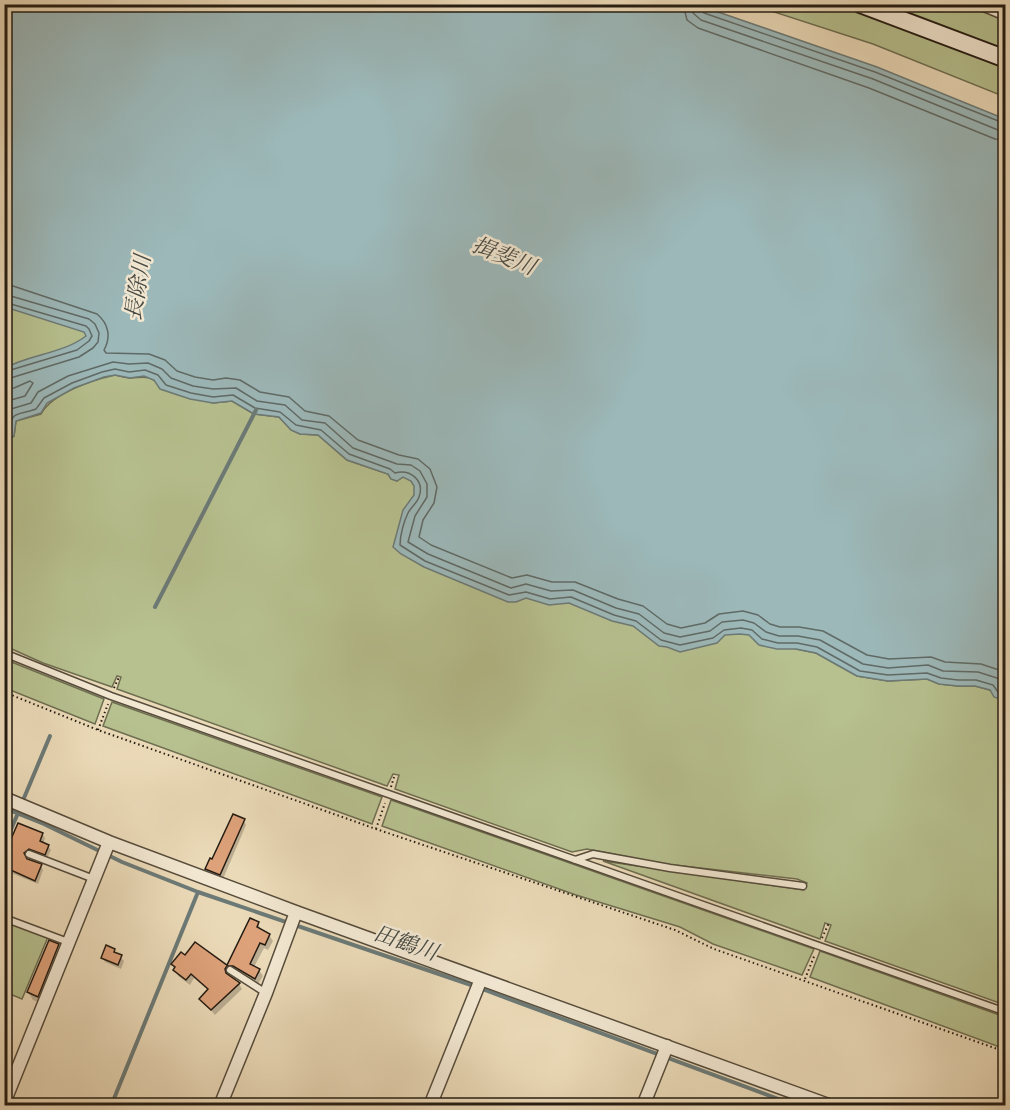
<svg xmlns="http://www.w3.org/2000/svg" width="1010" height="1110" viewBox="0 0 1010 1110" font-family="'Sorts Mill Goudy','Noto Serif JP',serif">
  <style>
    .green { fill: #b7c08f; stroke: #6e6e51; stroke-width: 1.5 }
    .water { fill: #9cb8b9; stroke: #6c7a77; stroke-width: 1.5 }
    .shadow { fill: #0003 }
    .lines { fill: none; stroke-linecap: round; stroke-linejoin: round }
    .shore { stroke: #606a66; stroke-width: 1.5 }
    .stream { stroke: #6c7a77; stroke-width: 4 }
    .building { fill: #dea27a; stroke: #241c13; stroke-width: 1.5 }
    .service-casing { stroke: #564c3c; stroke-width: 9 }
    .minor-casing { stroke: #564c3c; stroke-width: 15 }
    .secondary-casing { stroke: #241c13; stroke-width: 20 }
    .path { stroke: #241c13; stroke-width: 2; stroke-dasharray: 1.5 3; stroke-linecap: butt }
    .service { stroke: #f2e7d1; stroke-width: 6 }
    .minor { stroke: #f2e7d1; stroke-width: 12 }
    .secondary { stroke: #f2e7d1; stroke-width: 16 }
    .labels { text-anchor: middle; dominant-baseline: central; stroke-width: 5; stroke-linejoin: round; paint-order: stroke }
    .water-label { font-size: 22px; font-style: italic; fill: #484b45; stroke: #f2e7d1 }
  </style>
  <rect width="100%" height="100%" fill="#ebdab8"/>
  <filter id="stains"><feTurbulence type="fractalNoise" baseFrequency=".00333" numOctaves="4"/><feColorMatrix values="0 0 0 0 .2 0 0 0 0 .09 0 0 0 0 .02 0 0 0 .5 -.17"/></filter>
  <radialGradient id="worn" r=".72"><stop offset=".6" stop-color="#630" stop-opacity="0"/><stop offset="1" stop-color="#630" stop-opacity=".3"/></radialGradient>
  <!-- green -->
  <path class="green" d="M753,5H839L1005,68V97L873,44Z
    M886,5H972L1005,18V51Z
    M5,299L108,337L5,374Z
    M115,375C120,376 126,378 130,378C142,378 149,374 158,384L213,403L232,401L254,414L279,417L291,430L300,434L318,435L347,460L388,474L391,479L397,481L403,477L407,478L473,520L796,649L816,653L857,676L888,681L927,679L939,684L958,686H975L990,690L1005,701V1005L825,941L831,925L825,923L820,939L603,861L804,890L807,883L797,879L665,864L587,849L572,852L395,789L399,775L393,774L387,786L117,689L121,677L117,676L112,687L43,663L5,646L4,442L14,436L16,421L41,414C52,393 93,380 115,375Z
    M4,659L104,699L95,724L5,688Z
    M112,702L382,797L372,824L103,726Z
    M391,800L814,949L802,975L713,944L680,927L576,895L382,826Z
    M4,920L48,937L22,999L5,992Z
    M820,951L1005,1017V1049L810,977Z"/>
  <!-- water -->
  <path class="water" d="M5,4L698,5L877,67L1005,119V701L994,697L990,690L975,686H958L939,684L927,679L888,681L857,676L816,653L796,649H777L759,645L749,635L740,634L725,635L717,643L680,652L667,647L659,646L633,626L612,621L569,603L549,605L526,598L516,602H508L424,567L401,554L393,547L403,510L414,495V486L411,481L403,477L397,481L391,479L388,474L347,460L318,435L300,434L291,430L279,417L254,414L232,401L213,403L190,399L160,389L154,380L144,376L130,378L115,375L104,377L74,388L47,403L41,413L16,421L14,436L5,442V368C31,354 62,354 86,336L84,332L5,307Z"/>
  <!-- shadow -->
  <path class="shadow" d="M244,821L246,825L223,879L210,874L207,869Z
    M42,834L45,838L43,844L48,846L51,850L47,858L27,855L25,860L41,866L43,870L38,884L4,870V859Z
    M251,920L258,923L261,930L269,935L273,941L268,950L264,948L254,967L259,970L263,976L258,984L237,971H230L228,975L239,984L242,989L215,1015L201,999L209,991L194,978L190,985L178,976L173,964L185,957L195,944L227,968Z
    M58,945L62,953L42,1004L33,1000L28,992Z
    M114,950L124,961L121,969L105,962L103,958Z"/>
  <g class="lines">
    <!-- shore -->
    <path class="shore" d="M683,4L687,20L698,28L869,88L995,139L1006,140
      M692,4L693,13L701,20L873,79L998,130L1006,131
      M699,4L700,10L704,13L875,72L1006,124
      M4,285L13,286L97,314C109,324 111,337 104,350L106,353L149,354L165,360L177,371L195,377L213,380L226,378L240,380L260,392L289,397L305,411L329,416L358,440L399,455L418,459L430,469L437,487L434,503L423,520L419,537L431,545L512,578L527,575L552,582H575L618,599L643,606L667,624L681,628L705,623L719,614L743,611L758,615L770,624L780,627H799L823,631L867,655L889,659L931,657L945,662L981,664L999,670L1006,674
      M4,294L89,319L95,324L99,333L98,342L93,348L79,357L4,380
      M4,302L86,326L89,329L92,336L89,341L77,350L4,372
      M4,389L14,388L30,381L33,383L25,396L4,402
      M4,415L11,409L31,403L38,392L68,376L113,362L129,364L148,363L162,369L171,378L193,386L213,389L236,388L257,401L285,405L302,420L325,423L353,448L397,464L411,465L420,471L427,484V497L415,516L408,542L428,554L511,588L526,584L551,591L573,590L616,608L639,614L664,633L680,637L710,631L722,622L743,620L754,623L766,632L779,636H798L820,640L863,664L888,668L928,665L943,671L978,672L997,678L1006,687
      M4,435L8,432C12,409 18,416 36,409L44,398L72,383L102,372L115,369L129,372L145,370L158,375L166,385L191,393L213,397L233,395L255,408L280,412L296,425L321,430L349,454L390,469L395,473C410,469 425,480 419,497C417,503 411,507 408,513C404,521 400,535 400,545L425,561L509,595L526,592L550,599L571,597L614,615L636,621L661,640L680,645L713,638L724,630L741,628L752,630L762,639L778,643H797L817,647L860,671L888,675L927,673L941,678L958,680H976L993,685L998,692L1006,696"/>
    <!-- stream -->
    <path class="stream" d="M155,607L256,410
      M24,798L50,736
      M4,808L44,824L122,862L198,892L477,987L797,1106
      M4,846L18,813
      M111,1106L198,892"/>
  </g>
  <!-- building -->
  <path class="building" d="M233,814L245,819L220,875L205,869L210,858L212,859Z
    M18,823L43,833L40,841L49,845L45,855L29,849L24,853L27,859L42,864L35,881L4,867V855Z
    M250,918L259,922L257,927L270,934L265,945L260,943L250,964L260,969L255,979L233,966H227L225,969L226,973L240,983L211,1010L199,999L208,989L191,974L186,980L173,970L175,967L171,964L181,952L185,955L195,942L227,965Z
    M49,940L59,944L38,997L27,992Z
    M106,945L115,949L114,952L122,955L118,965L101,958Z"/>
  <g class="lines">
    <!-- service casing -->
    <g class="service-casing">
      <path id="service" d="M4,653L111,696L1006,1012
        M29,854L94,879
        M575,860L593,854L670,868L803,886
        M4,918L68,942
        M230,970L266,993"/>
    </g>
    <!-- minor casing -->
    <g class="minor-casing">
      <path id="minor" d="M982,4L1006,14
        M4,798L109,842L296,912L831,1106
        M4,1103L109,842
        M220,1106L266,993L296,912
        M430,1106L481,979
        M643,1106L667,1046"/>
    </g>
    <!-- secondary casing -->
    <g class="secondary-casing">
      <path id="secondary" d="M860,4L1006,59"/>
    </g>
    <!-- path -->
    <path class="path" d="M114,688L119,677
      M4,692L98,730L376,829L675,930L714,949L1006,1052
      M98,730L108,704
      M391,787L394,777
      M376,829L385,803
      M822,938L829,923
      M805,979L815,954"/>
    <!-- service -->
    <use href="#service" class="service"/>
    <!-- minor -->
    <use href="#minor" class="minor"/>
    <!-- secondary -->
    <use href="#secondary" class="secondary"/>
  </g>
  <g class="labels">
    <!-- water labels -->
    <g class="water-label">
      <text transform="translate(503 258) rotate(22)">揖斐川</text>
      <text transform="translate(140 288) rotate(-81)">長除川</text>
      <text transform="translate(405 945) rotate(19)">田鶴川</text>
    </g>
  </g>
  <!-- margin -->
  <rect width="1010" height="1110" fill="none" stroke="#ebdab8" stroke-width="24"/>
  <rect x="6" y="6" width="998" height="1098" fill="none" stroke="#241c13" stroke-width="3"/>
  <rect x="12" y="12" width="986" height="1086" fill="none" stroke="#241c13" stroke-width="1.5"/>
  <rect width="100%" height="100%" filter="url(#stains)"/>
  <rect width="100%" height="100%" fill="url(#worn)"/>
</svg>
